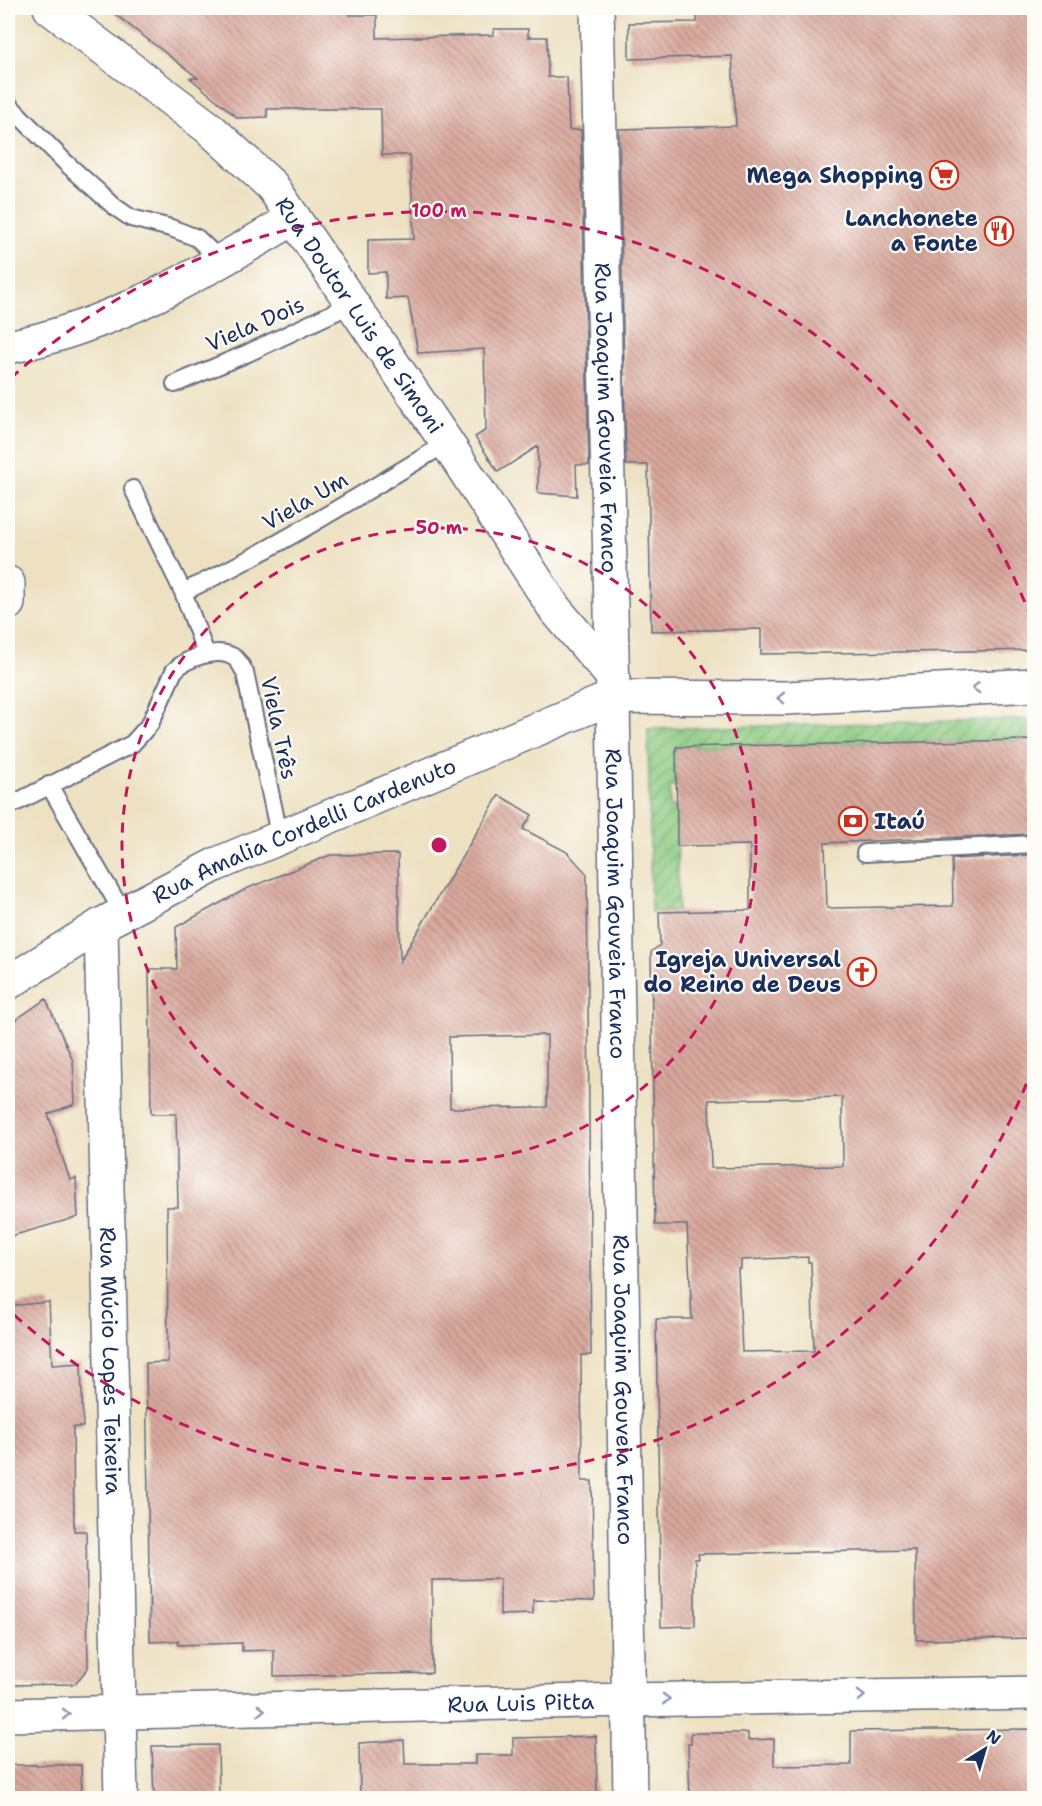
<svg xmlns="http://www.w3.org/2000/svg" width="1042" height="1806" viewBox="0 0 1042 1806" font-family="'Shantell Sans',sans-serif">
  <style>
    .garden { fill: url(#garden-furrows); stroke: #547d70; stroke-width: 1.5 }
    .building { fill: url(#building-back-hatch); fill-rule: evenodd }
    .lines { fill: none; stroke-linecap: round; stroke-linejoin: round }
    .service-casing { stroke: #656d81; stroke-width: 20 }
    .minor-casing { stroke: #656d81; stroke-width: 36 }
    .service { stroke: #fff; stroke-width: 16 }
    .minor { stroke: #fff; stroke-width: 33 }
    .oneway { stroke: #8d97ae }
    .ring { fill: none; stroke: #c2185b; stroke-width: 3; stroke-dasharray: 10 8 }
    .labels { text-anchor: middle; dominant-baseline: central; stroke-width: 4.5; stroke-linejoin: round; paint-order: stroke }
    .poi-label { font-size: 22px; font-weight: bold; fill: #1b2f5e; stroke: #fdfcf7; text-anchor: end }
    .street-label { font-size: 22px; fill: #1b2f5e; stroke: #fdfcf7 }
    .centre { fill: #c2185b; stroke: #fdfcf7; stroke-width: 3 }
    .ring-label { font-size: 18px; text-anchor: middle; font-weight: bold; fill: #c2185b; stroke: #fdfcf7; stroke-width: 4.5; stroke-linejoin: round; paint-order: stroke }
  </style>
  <defs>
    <pattern id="garden-furrows" width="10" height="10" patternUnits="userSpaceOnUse" patternTransform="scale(1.5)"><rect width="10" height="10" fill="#8dcb81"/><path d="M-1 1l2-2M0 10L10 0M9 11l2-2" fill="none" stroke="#72a56d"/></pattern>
    <pattern id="building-back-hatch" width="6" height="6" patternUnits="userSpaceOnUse" patternTransform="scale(1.5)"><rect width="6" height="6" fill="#d9a89c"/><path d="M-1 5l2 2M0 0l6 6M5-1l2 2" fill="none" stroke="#af8982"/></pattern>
  </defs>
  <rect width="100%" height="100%" fill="#fdfcf7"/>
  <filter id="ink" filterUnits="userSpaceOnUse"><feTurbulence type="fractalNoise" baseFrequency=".0167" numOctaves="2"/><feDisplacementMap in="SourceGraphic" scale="12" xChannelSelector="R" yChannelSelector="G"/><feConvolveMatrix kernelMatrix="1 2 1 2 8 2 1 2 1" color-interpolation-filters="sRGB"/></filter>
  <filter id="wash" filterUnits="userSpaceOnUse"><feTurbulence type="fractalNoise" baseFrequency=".008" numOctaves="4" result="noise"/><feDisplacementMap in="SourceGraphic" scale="24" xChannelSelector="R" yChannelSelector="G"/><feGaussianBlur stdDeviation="1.35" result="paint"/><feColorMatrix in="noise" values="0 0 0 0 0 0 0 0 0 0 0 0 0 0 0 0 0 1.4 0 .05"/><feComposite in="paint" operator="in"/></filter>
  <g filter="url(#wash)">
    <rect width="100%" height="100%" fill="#eee1c2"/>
    <!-- garden -->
    <path class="garden" d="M1029,719L1030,740L676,747V786L670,787V807H677L678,910L651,912L648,729Z"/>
    <g id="blocks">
      <!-- building -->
      <path class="building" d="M107,8H349L350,15H377V38L494,35V29H528V37H547L548,77H567L569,130H581L589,465H576L577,496L538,493V446L498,472L475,437L486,430L484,349L418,353L408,298L386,299V272L368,273V240L414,239L410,155H382L381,109H267V117L238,118L190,78H198Z
        M697,8H1035V650L761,654V629L651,631L648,465H626L619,129L736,126L732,56L629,59V23L697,22Z
        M1030,740V834L825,843L827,908L953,906L952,859L1031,855V858H1035V1638L916,1640L915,1550L698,1554L699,1559H695V1626L661,1627L656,1319H692L687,1225H655L651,952L660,945L659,912L750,910V845L677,846L676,747ZM842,1097L843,1166L711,1168L709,1100ZM808,1257V1262H811L814,1351L742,1352L738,1269H741V1260Z
        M499,795L532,815L523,829L567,852L587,874L591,1355H581L582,1481H592L594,1601L533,1600V1614L500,1615V1579L432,1580V1673L274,1676V1650L242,1651V1643L178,1645V1641L150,1642L146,1363L168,1362L167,1207H178L176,1114H151L149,969H177L176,927L246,889L330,855L398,854L400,961ZM547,1035V1107L450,1108L449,1037Z
        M46,999L73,1061L75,1104L48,1114L70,1180L76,1178L78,1217L8,1237V1025Z
        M49,1302L52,1365L81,1363L83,1427H73L74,1531H86L88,1668L75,1684L8,1685V1306Z
        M1035,1729V1798H690L688,1744H691V1733H748V1740L774,1739V1766L851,1765V1731Z
        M596,1736L597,1798H360L359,1743L404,1740L405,1764H475V1755H513V1738Z
        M218,1745L219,1798H154L152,1746Z
        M8,1765H81L82,1798H8Z"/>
    </g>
  </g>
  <g filter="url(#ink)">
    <use href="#blocks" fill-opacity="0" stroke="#656d81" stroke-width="1.5"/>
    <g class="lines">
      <!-- service casing -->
      <g class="service-casing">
        <path id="service" d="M8,104L66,163L115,207L131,218L171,228L197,238L222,262
          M175,384L248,353L352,304
          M133,489L183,592L206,654
          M183,592C275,549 360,495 447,443
          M49,785L123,913
          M8,804H13L132,744L150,724L174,671C186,658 219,646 235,658C240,662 242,667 245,673L280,839
          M865,853L1034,844"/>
      </g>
      <!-- minor casing -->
      <g class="minor-casing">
        <g id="minor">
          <path id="s1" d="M50,8L209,128L272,186L447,443L555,609L613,677"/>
          <path id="s2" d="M597,8L613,697L630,1798"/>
          <path d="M8,347C109,328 206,271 294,218"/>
          <path d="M8,583V603"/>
          <path id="s3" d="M101,925L121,1798"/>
          <path id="s4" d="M8,983L101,925L215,865L613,697L786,698L1034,685"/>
          <path id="s5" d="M8,1715L629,1700L1034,1693"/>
        </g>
      </g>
      <!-- service -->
      <use href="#service" class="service"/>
      <!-- minor -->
      <use href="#minor" class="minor"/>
    </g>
    <!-- one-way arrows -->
    <defs><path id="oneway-chevron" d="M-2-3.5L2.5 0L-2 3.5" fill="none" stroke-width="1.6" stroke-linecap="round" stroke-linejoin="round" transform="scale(1.5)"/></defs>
    <g class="oneway">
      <use href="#oneway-chevron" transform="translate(976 688) rotate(177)"/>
      <use href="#oneway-chevron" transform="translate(781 698) rotate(179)"/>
      <use href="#oneway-chevron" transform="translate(861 1696) rotate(-1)"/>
      <use href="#oneway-chevron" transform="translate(666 1699) rotate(-1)"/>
      <use href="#oneway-chevron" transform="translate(261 1710) rotate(-1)"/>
      <use href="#oneway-chevron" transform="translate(66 1714) rotate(-1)"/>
    </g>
  </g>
  <!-- distance rings -->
  <g class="ring">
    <circle cx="439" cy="845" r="317"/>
    <path d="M1033 1067A634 634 0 0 1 11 1312M11 378A634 634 0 0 1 1033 623"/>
  </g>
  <!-- icons -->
  <defs>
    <g id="supermarket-ring" transform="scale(1.5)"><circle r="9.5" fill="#fdfcf7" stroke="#c8321e" stroke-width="1.5"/><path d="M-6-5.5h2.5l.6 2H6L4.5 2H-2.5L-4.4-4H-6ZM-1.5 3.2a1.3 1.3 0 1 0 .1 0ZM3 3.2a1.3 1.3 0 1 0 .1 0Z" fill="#c8321e"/></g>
    <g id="restaurant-ring" transform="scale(1.5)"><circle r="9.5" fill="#fdfcf7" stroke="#c8321e" stroke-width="1.5"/><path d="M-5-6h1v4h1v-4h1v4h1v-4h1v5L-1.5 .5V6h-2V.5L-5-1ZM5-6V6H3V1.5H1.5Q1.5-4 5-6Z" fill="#c8321e"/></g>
    <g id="bank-ring" transform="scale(1.5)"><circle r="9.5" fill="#fdfcf7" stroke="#c8321e" stroke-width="1.5"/><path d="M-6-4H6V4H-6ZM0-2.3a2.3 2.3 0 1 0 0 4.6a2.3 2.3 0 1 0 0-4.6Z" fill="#c8321e"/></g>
    <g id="church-ring" transform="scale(1.5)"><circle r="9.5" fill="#fdfcf7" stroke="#c8321e" stroke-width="1.5"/><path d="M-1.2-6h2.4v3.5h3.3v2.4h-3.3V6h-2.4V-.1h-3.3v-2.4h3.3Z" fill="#c8321e"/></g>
  </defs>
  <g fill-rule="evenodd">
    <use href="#supermarket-ring" x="944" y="175"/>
    <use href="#restaurant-ring" x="999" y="231"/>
    <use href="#bank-ring" x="853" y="821"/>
    <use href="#church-ring" x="862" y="972"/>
  </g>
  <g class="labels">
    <!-- poi labels -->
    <g class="poi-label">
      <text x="923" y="175">Mega Shopping</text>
      <text x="978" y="218">Lanchonete<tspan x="978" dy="25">a Fonte</tspan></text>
      <text x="874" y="821" text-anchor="start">Itaú</text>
      <text x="841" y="959">Igreja Universal<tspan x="841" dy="25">do Reino de Deus</tspan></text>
    </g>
    <!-- street labels -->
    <g class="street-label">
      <text stroke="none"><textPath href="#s1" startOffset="441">Rua Doutor Luis de Simoni</textPath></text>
      <text transform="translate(255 324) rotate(-24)">Viela Dois</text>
      <text stroke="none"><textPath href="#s2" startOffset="410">Rua Joaquim Gouveia Franco</textPath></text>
      <text transform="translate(305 501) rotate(-30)">Viela Um</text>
      <text transform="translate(279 728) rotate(78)">Viela Três</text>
      <text stroke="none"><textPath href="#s4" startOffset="334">Rua Amalia Cordelli Cardenuto</textPath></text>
      <text stroke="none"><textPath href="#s2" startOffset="896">Rua Joaquim Gouveia Franco</textPath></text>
      <text stroke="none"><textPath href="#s3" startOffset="436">Rua Múcio Lopes Teixeira</textPath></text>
      <text stroke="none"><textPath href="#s2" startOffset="1382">Rua Joaquim Gouveia Franco</textPath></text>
      <text stroke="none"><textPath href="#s5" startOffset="513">Rua Luis Pitta</textPath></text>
    </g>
  </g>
  <circle cx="439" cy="845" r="9" class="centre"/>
  <g class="ring-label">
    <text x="439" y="217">100 m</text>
    <text x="439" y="534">50 m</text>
  </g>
  <!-- margin -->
  <rect width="1042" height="1806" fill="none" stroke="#fdfcf7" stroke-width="30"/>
  <!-- north arrow -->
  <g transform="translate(985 1749) rotate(37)" stroke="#fdfcf7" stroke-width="4.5" paint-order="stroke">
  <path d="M0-4.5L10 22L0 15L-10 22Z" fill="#1b2f5e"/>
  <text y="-9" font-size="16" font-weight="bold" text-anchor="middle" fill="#1b2f5e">N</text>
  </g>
</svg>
